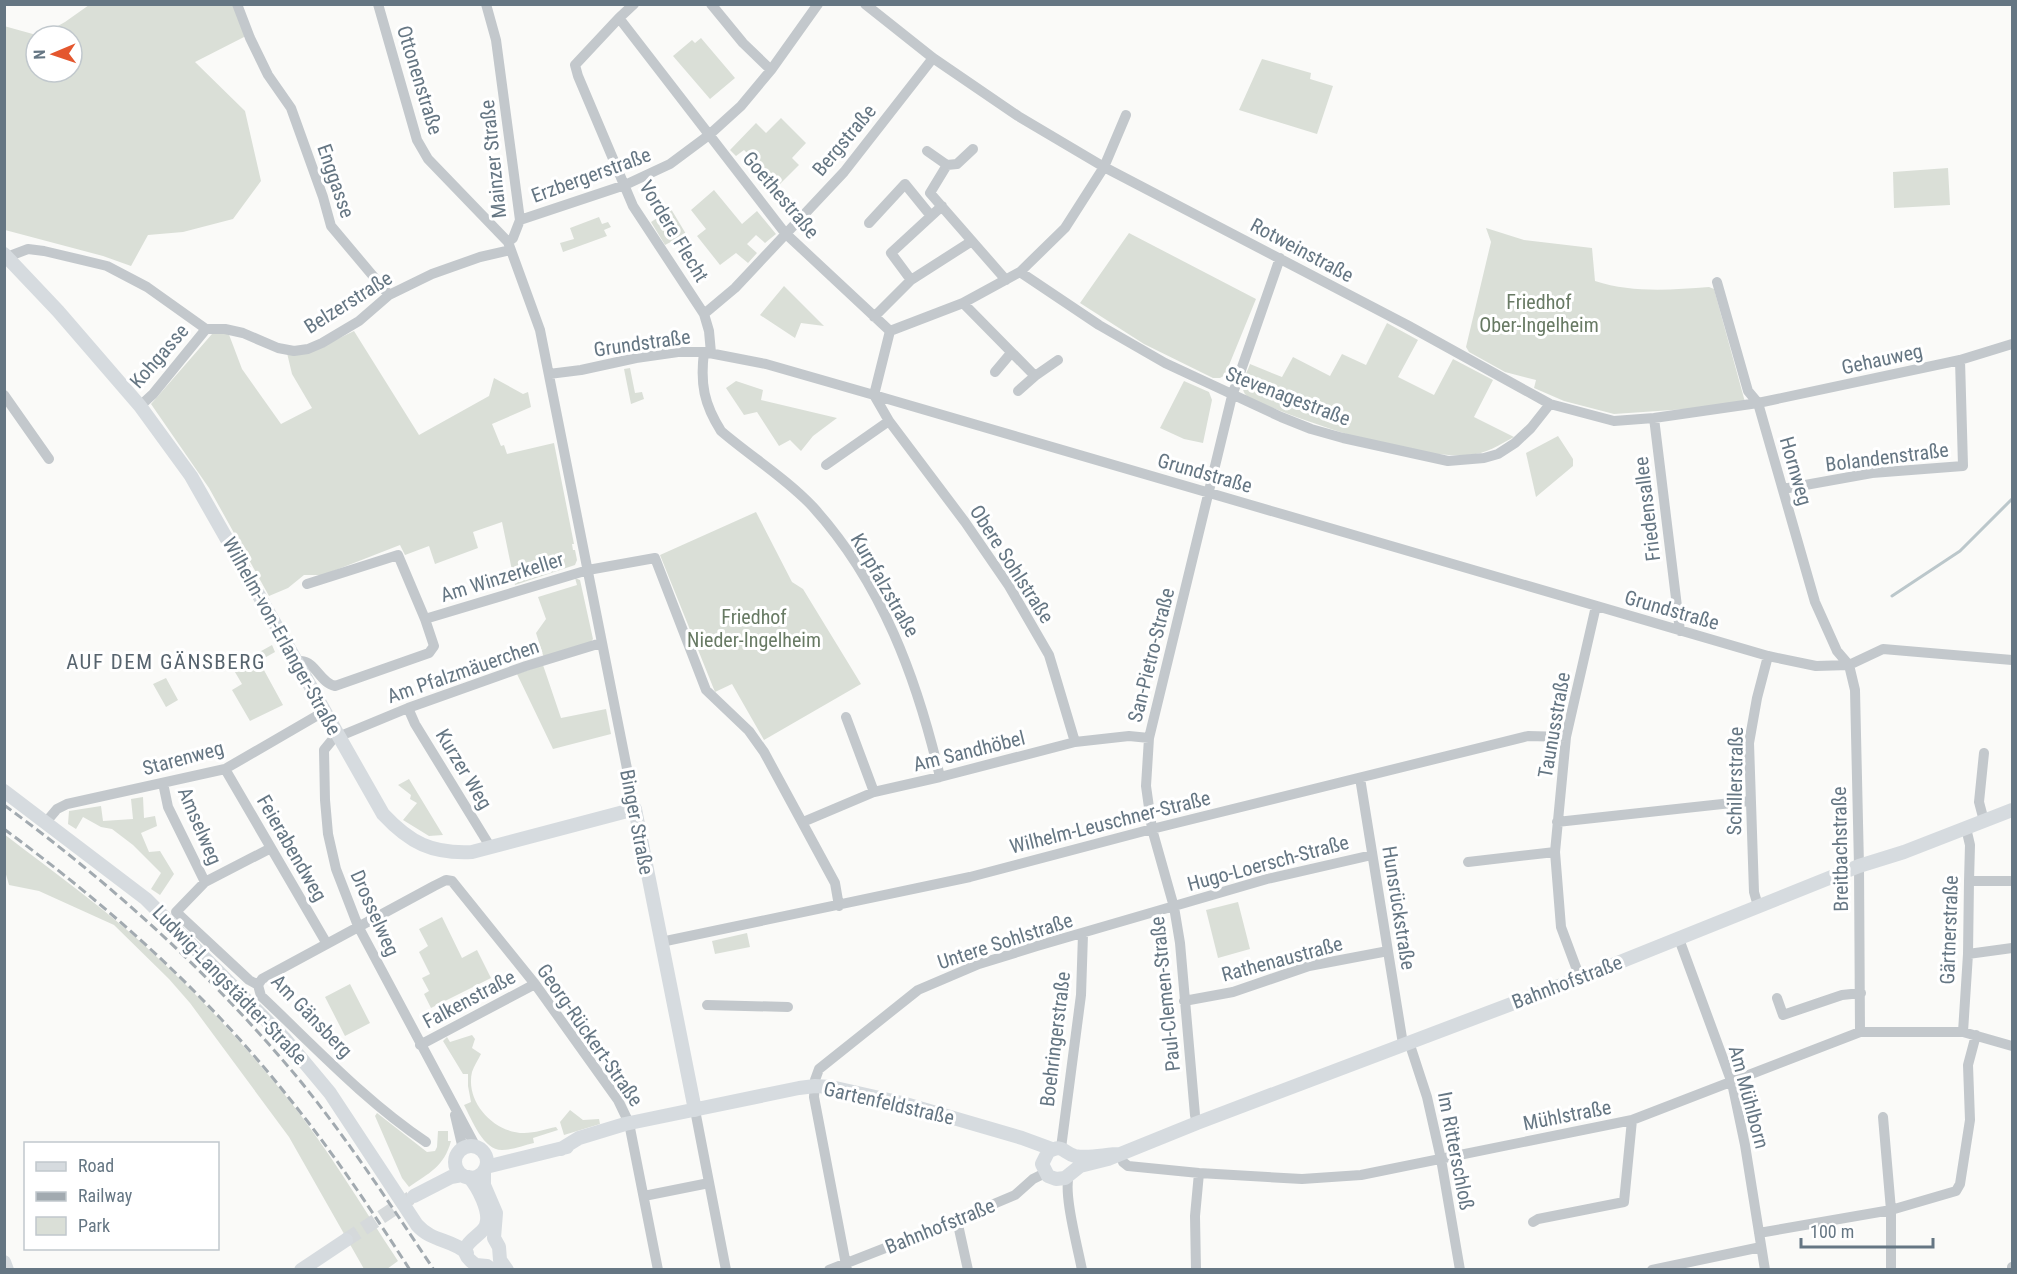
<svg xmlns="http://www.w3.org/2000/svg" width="2017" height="1274" viewBox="0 0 2017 1274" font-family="'Roboto Condensed',sans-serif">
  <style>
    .green { fill: #dadfd7; fill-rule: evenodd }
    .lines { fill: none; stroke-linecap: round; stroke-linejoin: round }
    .stream { stroke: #bbc7cb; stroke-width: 3 }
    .secondary-tunnel { stroke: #d5d9db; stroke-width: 14; stroke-dasharray: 14 7; stroke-linecap: butt }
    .street { stroke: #c3c8cc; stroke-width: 10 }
    .secondary { stroke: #d6dbdf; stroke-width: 14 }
    .rail { stroke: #a2aab0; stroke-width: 3; stroke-dasharray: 9 4.5; stroke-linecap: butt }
    .labels { text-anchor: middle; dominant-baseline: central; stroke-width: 6; stroke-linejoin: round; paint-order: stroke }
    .street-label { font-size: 20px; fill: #657683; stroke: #fff }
    .park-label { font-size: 20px; fill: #687a64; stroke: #fff }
    .neighbourhood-label { font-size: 21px; letter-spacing: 1.5px; fill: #57646e; stroke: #fff }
  </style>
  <rect width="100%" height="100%" fill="#fafaf8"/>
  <!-- green -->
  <path class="green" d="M89,5H233L246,36L195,62L245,111L261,181L233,219L183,232L148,235L131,266L103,256L5,230L4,26L40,36L65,22ZM36,36H72V72H36Z
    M701,38L735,78L710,99L673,56L692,40L695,43Z
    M1262,59L1311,73L1310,79L1333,86L1317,134L1239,110Z
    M781,118L806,143L792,158L799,165L779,185L744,150L736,156L730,150L756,123L766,133Z
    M1948,168L1950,205L1894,208L1893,172Z
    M714,190L742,224L757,211L776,234L765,243L756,235L747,244L757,253L748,263L736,253L720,265L697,236L706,229L691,210Z
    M671,209L686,234L665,245L651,222Z
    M599,217L602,224L608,222L611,227L604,230L607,236L563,252L560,243L574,239L570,228Z
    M1486,228L1524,240L1592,248L1595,281C1632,293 1670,290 1709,287L1714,289L1745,402L1716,407L1614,414L1564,401L1534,388L1536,380L1505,372L1469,352L1466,347L1491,242Z
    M1129,233L1256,299L1225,375L1220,378H1213L1144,344L1080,303Z
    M784,286L824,326L801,323L795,338L760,315Z
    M1387,323L1418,340L1398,377L1434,395L1453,359L1493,380L1474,417L1514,437C1499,445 1486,454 1468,455C1412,458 1330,430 1278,410C1268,406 1251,403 1245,394C1239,385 1247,373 1250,364L1282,377L1293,357L1330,376L1342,354L1366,365Z
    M354,331L419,435L489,396L494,378L523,394L528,392L531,407L492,424L501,446L504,445L507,454L554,443L574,544H572L573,550H575L577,560L575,565L515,585L502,522L473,532L478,548L435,564L429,546L405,555L400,545L323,575H304L288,588L269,596L209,488L151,404L212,334L228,332L242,369L281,424L312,408L292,374L287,353L317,349Z
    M630,368L635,393L642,392L644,399L631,404L624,369Z
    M736,381L763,390L761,400L837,418L813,436L801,451L790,440L779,446L757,412L744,415L726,388Z
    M1184,381L1209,392L1212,400L1203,443L1184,439L1160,428Z
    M1558,436L1573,459V466L1536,497L1526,453Z
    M756,512L792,582L803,589L861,684L764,740L732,684L715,692L660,555Z
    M575,578L580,580L593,639L590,643L544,658L536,633L546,619L538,597L577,585Z
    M272,645L275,652L259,661L283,705L250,721L232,690L242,684L232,667Z
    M543,665L561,718L606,709L611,734L553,749L517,674Z
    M166,678L178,700L166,707L153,684Z
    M409,779L443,835L429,836L403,820L417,803L410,799L411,795L398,785Z
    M143,797L144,818L155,816L157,826L141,833L149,852L160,851L174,874L160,895L151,889L161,873L133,845L112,829L101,827L83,817L76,829L68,824L69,811L101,806L103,821L133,819L131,799Z
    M4,834C56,874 110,912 158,958C203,1000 246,1047 285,1095C327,1147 361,1205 398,1261L387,1269H364L289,1137L190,1003L169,979L114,925L39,891L9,885L5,871Z
    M1238,902L1250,949L1218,958L1206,910Z
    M442,917L462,958L477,950L491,978L431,1008L424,994L429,991L422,978L430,974L419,952L428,946L419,929Z
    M747,933L750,947L715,954L712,941Z
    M350,984L370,1023L345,1036L325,997Z
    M472,1035L475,1039L472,1048L481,1054C478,1060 474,1066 472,1072C465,1102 494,1133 524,1133C535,1133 546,1129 556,1127L558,1130L533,1138L534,1143C524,1145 513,1150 502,1150C483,1150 472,1120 464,1105L471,1102L468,1086V1074H463L443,1041L447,1037L450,1042Z
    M570,1110L583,1120L599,1119L600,1124L564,1135L560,1122Z
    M377,1113L427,1152L435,1151L437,1147L438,1131H448V1141H451C444,1167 429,1173 409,1187L402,1178L375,1116Z"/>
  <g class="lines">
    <!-- stream -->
    <path class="stream" d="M1892,596L1960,551L2012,499"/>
    <!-- secondary-tunnel -->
    <path class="secondary-tunnel" d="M346,1240L412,1197"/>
    <!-- street -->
    <path class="street" d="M237,4L250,38L268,75L291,108L323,197L331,226L389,295
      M378,4L417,140L428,159L508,242L540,330L635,809
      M486,4L496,40L520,220L513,238L508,242
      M634,4L619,18L575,65L578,76L633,206L704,314
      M711,4L743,43L771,70
      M865,4L933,58L1018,116L1104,167L1407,325L1550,404L1614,421L1654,418L1758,403L1960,360L2012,344
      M619,18L785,233L890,331L874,395L889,421L965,522L1009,586L1049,655L1075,742
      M927,151L947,165L930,193L1006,280
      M947,165L957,164L973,149
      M942,206L891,253L911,280L972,241
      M520,220L625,185L670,164L709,135L741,106L771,70L818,4
      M869,223L905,184L931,216
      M7,257L28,249L44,251L107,266L147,287L206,329H225L243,333L278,348L294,351L308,349L322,343L359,321L389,295L432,274L480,257L511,250
      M1020,272L1099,325L1165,363L1281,417L1311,429L1343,438L1448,461L1484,458L1498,454L1515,443L1531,428L1550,404
      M1717,282L1748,391L1758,403L1815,602L1837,651L1849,665L1855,690L1859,866L1860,1032
      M963,303L1035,376L1058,360
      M874,317L911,280
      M890,331L963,303L1020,272L1065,228L1104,167L1126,115
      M704,352C700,384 704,404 721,431C750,456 787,479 813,507C882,583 917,679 940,777
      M711,353L709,331L704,314L735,288L844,172L933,58
      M995,372L1011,353
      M549,374L581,370L636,358L678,352H704L766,364L874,395L1768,656L1816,666L1849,665L1883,649L2012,660
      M1018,391L1035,376
      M4,395L49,459
      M140,406L153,394L206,329
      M1654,418L1680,631
      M826,465L889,421
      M1783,489L1872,473L1963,466L1960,360
      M425,619L588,570L655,558L706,690L749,731L764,752L835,883L839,906
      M297,663L301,661C316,662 320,683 335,686L429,653L434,646L425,619L398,555L307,584
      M408,708L415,724L491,848
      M846,717L874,792
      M1984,753L1979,802L1984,821
      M225,769L327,944
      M1360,778L1403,1044
      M163,783L168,807L205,882
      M46,822L57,809L67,804L225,769L325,711
      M803,822L874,792L940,777L1075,742L1129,736L1149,738
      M1557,822L1750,801
      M271,848L205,882L176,912L249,980L258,985L261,996C314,1046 365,1101 426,1142
      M1468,862L1555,852
      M1969,881H2012
      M1758,906L1754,892L1749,743L1757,698L1768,656
      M1679,939L1732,1083L1745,1145L1765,1270
      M661,942L970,877L1152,829L1528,736L1566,737
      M1968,954L2012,948
      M1580,978L1561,927L1555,852L1566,737L1596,606
      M258,985L262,979L434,886L446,880L452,881L535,984L618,1100L629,1123L658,1270
      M1777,998L1783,1015L1842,995L1861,993
      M1184,1001L1233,992L1309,966L1388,951
      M707,1005L788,1007
      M1963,1032L1968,954L1969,881L1970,845L1966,828
      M1409,1042L1427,1097L1441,1159L1460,1270
      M420,1045L535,984
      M695,1110L726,1270
      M455,1115L463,1149
      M1883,1117L1891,1210L1956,1191L1960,1184L1970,1120L1968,1065L1976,1035
      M1197,1123L1195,1115L1180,943L1174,907L1152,829L1146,786L1149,738L1232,396L1280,258
      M476,1147L358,926L336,869L328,834L325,800L324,750L333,739L408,708L526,666L601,643
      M1061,1148L1081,995L1083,934
      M1120,1154L1123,1162L1128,1166L1199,1173L1302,1179L1361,1175L1632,1120L1860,1032H1963L2012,1046
      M1069,1175C1063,1194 1078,1248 1082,1270
      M644,1196L709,1183
      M957,1220L968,1270
      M1533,1222L1538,1219L1624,1202L1632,1120
      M1759,1233L1891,1210V1270
      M829,1270L939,1227L1015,1195L1033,1179L1045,1173
      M847,1270L814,1097L815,1080L819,1069L918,990L979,964L1037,946L1267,879L1372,855
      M1196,1270L1195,1216L1199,1173
      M1652,1270L1761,1247
      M2012,1270V1267"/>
    <!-- secondary -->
    <path class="secondary" d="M4,254L58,311L140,406L191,476L383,814C410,843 432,854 472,852L635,809L695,1110
      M4,791L146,899L285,1039L330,1093L417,1225C432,1242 452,1239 467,1253
      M455 1162a16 16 0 1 1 32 0a16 16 0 1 1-32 0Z
      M561,1149L579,1138L625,1124L799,1088L815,1086L831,1087L902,1103L1022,1138L1052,1149
      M1120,1154C1106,1154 1089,1159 1075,1156C1063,1153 1063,1143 1048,1152L1042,1164L1048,1176L1056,1179L1065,1178L1080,1166L1108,1159L1197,1123L1580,978L1859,866L1904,852L2012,810
      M486,1167L567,1147
      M484,1171V1185L496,1213L494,1238L499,1247L500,1260L507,1270
      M469,1177C478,1187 491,1212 486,1225C483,1237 448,1246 476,1265L487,1266L493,1270
      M414,1196L451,1177L462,1175
      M4,1262L7,1270
      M301,1270L346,1240"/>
    <!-- rail -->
    <path class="rail" d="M4,805C112,884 211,974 297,1077C347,1138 390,1204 434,1270
      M4,829C110,907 208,995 289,1098C333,1152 372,1211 410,1270"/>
  </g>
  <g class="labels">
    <!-- street labels -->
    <g class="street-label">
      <text transform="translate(420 80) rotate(73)">Ottonenstraße</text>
      <text transform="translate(844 140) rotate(-50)">Bergstraße</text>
      <text transform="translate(493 159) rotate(-96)">Mainzer Straße</text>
      <text transform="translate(591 175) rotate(-20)">Erzbergerstraße</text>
      <text transform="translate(336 181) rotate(71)">Enggasse</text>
      <text transform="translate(781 195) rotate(50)">Goethestraße</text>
      <text transform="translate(674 231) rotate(59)">Vordere Flecht</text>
      <text transform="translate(1302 250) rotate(28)">Rotweinstraße</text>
      <text transform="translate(348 302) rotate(-32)">Belzerstraße</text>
      <text transform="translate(642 343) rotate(-8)">Grundstraße</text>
      <text transform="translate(159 356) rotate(-49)">Kohgasse</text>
      <text transform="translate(1882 359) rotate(-12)">Gehauweg</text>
      <text transform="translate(1288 396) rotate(21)">Stevenagestraße</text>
      <text transform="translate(1887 457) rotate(-7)">Bolandenstraße</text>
      <text transform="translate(1796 471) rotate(74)">Hornweg</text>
      <text transform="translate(1205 473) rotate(16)">Grundstraße</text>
      <text transform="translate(1647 509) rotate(-97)">Friedensallee</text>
      <text transform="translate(1012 564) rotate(57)">Obere Sohlstraße</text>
      <text transform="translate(502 577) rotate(-17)">Am Winzerkeller</text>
      <text transform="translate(885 585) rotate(60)">Kurpfalzstraße</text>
      <text transform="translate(1672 610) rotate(16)">Grundstraße</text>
      <text transform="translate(282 636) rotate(61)">Wilhelm-von-Erlanger-Straße</text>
      <text transform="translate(1151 655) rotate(-76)">San-Pietro-Straße</text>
      <text transform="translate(463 671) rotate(-19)">Am Pfalzmäuerchen</text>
      <text transform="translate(1554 725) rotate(-80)">Taunusstraße</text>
      <text transform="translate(969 751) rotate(-14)">Am Sandhöbel</text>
      <text transform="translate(183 758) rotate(-15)">Starenweg</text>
      <text transform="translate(464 769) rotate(59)">Kurzer Weg</text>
      <text transform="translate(1735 781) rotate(-89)">Schillerstraße</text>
      <text transform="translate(637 822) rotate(79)">Binger Straße</text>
      <text transform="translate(1110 822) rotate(-14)">Wilhelm-Leuschner-Straße</text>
      <text transform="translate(200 826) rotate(67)">Amselweg</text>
      <text transform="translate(292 848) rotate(60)">Feierabendweg</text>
      <text transform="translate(1840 849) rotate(-91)">Breitbachstraße</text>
      <text transform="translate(1268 863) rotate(-15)">Hugo-Loersch-Straße</text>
      <text transform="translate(1399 908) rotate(81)">Hunsrückstraße</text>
      <text transform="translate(375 913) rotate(66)">Drosselweg</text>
      <text transform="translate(1949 930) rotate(-88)">Gärtnerstraße</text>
      <text transform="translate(1005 941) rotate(-18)">Untere Sohlstraße</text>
      <text transform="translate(1282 959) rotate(-15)">Rathenaustraße</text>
      <text transform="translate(1567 982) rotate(-21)">Bahnhofstraße</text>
      <text transform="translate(230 985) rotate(46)">Ludwig-Langstädter-Straße</text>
      <text transform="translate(1165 994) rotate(-96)">Paul-Clemen-Straße</text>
      <text transform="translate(469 999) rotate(-28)">Falkenstraße</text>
      <text transform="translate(312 1016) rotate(46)">Am Gänsberg</text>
      <text transform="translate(590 1035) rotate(55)">Georg-Rückert-Straße</text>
      <text transform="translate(1055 1039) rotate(-83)">Boehringerstraße</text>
      <text transform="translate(1749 1097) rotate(75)">Am Mühlborn</text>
      <text transform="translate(889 1103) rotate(13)">Gartenfeldstraße</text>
      <text transform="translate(1567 1115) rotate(-11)">Mühlstraße</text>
      <text transform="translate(1456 1151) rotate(79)">Im Ritterschloß</text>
      <text transform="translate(940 1226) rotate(-22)">Bahnhofstraße</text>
    </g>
    <!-- park labels -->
    <g class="park-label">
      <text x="1539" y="302">Friedhof<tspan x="1539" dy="23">Ober-Ingelheim</tspan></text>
      <text x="754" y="617">Friedhof<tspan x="754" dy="23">Nieder-Ingelheim</tspan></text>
    </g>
    <!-- neighbourhood labels -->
    <g class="neighbourhood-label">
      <text x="166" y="662">AUF DEM GÄNSBERG</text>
    </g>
  </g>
  <!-- border -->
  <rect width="2017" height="1274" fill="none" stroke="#657683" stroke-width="12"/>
  <!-- legend -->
  <rect x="24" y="1142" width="195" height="108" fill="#ffffff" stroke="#c1c8cd" stroke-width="1.5"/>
  <rect x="36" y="1162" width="30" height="9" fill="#d6dbdf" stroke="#c1c8cd" stroke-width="1.5"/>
  <text x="78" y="1172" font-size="18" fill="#657683">Road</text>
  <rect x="36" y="1192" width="30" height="9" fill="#a2aab0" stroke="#c1c8cd" stroke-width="1.5"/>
  <text x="78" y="1202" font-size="18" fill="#657683">Railway</text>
  <rect x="36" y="1217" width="30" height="18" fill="#dadfd7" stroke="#c1c8cd" stroke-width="1.5"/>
  <text x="78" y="1232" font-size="18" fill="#657683">Park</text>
  <!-- north arrow -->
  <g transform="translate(54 54) rotate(268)"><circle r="28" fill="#ffffff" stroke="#c1c8cd" stroke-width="1.5"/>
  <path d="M0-4.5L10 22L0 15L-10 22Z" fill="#e4572e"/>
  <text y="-9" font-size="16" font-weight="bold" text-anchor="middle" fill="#657683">N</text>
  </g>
  <!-- scale -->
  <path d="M1801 1238v9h132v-9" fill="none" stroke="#657683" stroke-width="3"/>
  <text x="1810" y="1238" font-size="18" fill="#657683" stroke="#ffffff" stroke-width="4.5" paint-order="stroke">100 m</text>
</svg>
